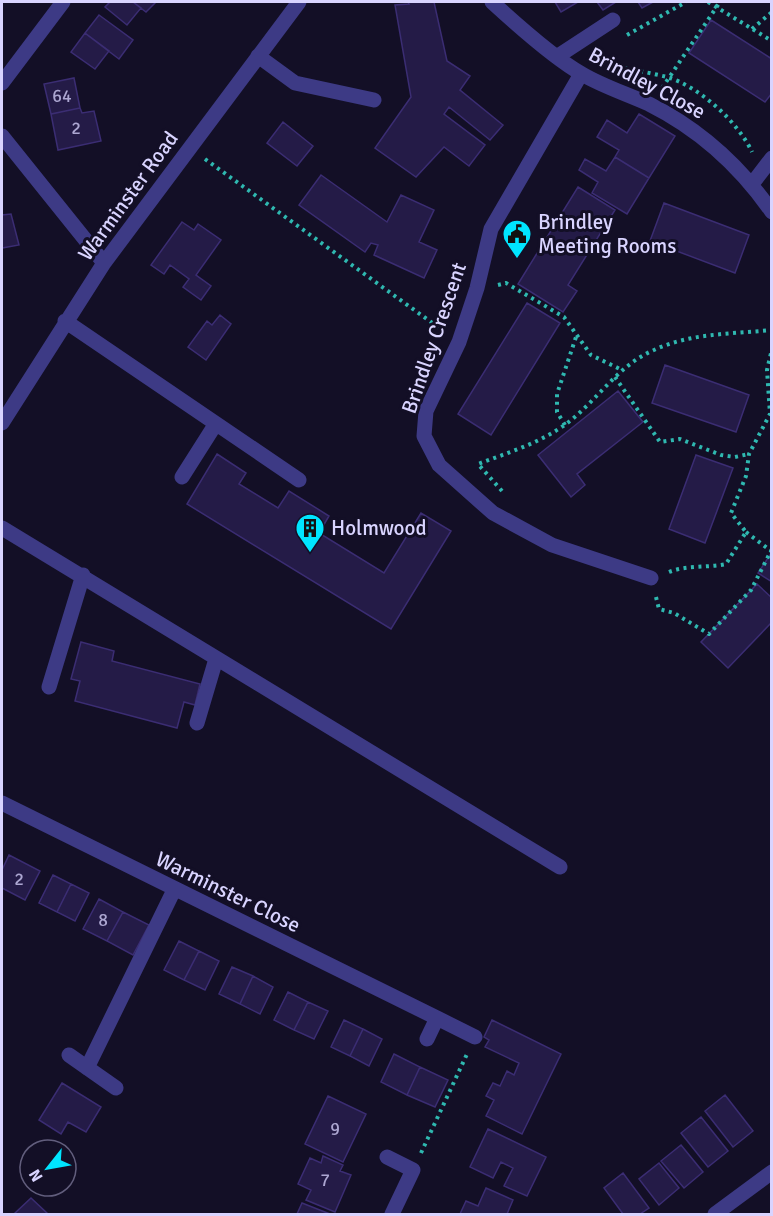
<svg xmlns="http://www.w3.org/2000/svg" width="773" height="1216" viewBox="0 0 773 1216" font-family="Signika,sans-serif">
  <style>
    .building { fill: #241b47; stroke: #3b2d73; stroke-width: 1.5 }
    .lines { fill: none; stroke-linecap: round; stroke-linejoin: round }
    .path { stroke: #2fb8b0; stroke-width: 4; stroke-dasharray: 3 4.5; stroke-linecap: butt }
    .minor { stroke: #3d3a85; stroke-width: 15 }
    .labels { text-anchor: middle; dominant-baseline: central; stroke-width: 6; stroke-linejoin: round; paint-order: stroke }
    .number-label { font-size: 18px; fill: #aca6d1 }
    .street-label { font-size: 21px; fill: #d9d4ff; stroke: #130f26 }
    .poi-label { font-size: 21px; fill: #d9d4ff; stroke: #130f26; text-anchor: start }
  </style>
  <rect width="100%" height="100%" fill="#130f26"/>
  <!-- building -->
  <path class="building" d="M110,2H133L141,8L127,25L105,7Z
    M133,2H156L146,12Z
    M408,2H434L447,61L470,76L460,90L503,125L490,140L449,107L444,114L485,145L469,166L444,147L416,177L375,148L411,97L395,5L409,4Z
    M555,2H578L561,12Z
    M597,2H616L603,10Z
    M638,2H653L642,8Z
    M99,15L133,40L119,59L85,33Z
    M711,20L772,59V93L765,102L689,53Z
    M85,33L109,51L95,69L71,52Z
    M74,78L80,108L51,114L44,84Z
    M80,108L82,113L94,111L101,141L58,150L51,114Z
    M639,114L675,136L649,178L615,157L619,150L597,137L607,120L627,133Z
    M283,122L313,146L297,166L267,143Z
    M615,157L649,178L627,214L592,193L598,182L579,170L585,159L606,171Z
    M321,175L387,222L401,195L434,210L419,242L437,250L424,278L374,255L378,245L371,243L365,252L299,205Z
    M578,187L615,210L568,285L577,291L563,312L518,284Z
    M664,203L749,235L735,273L650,241Z
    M11,214L19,245L2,248V215Z
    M182,222L194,230L198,224L221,240L196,275L211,286L201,300L183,287L189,279L170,265L164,274L151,265Z
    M527,303L560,323L491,435L458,414Z
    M220,315L231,324L206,360L188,347L207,321L212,325Z
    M665,365L749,395L736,432L652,403Z
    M618,391L643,422L577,474L585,485L571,497L538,455Z
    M217,454L246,473L239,484L278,508L289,491L329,516L319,533L384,573L421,513L451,531L391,629L187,504Z
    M696,455L733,468L705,543L669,529Z
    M772,552V582L758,573Z
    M757,584L772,598V622L728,668L701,642Z
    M81,642L114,651L112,661L200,684L195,705L184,702L177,728L75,701L80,681L71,679Z
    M9,855L40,871L25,900L2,888V870Z
    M53,875L71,884L57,912L39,903Z
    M71,884L89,893L75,921L57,912Z
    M99,899L123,912L107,941L83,929Z
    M123,912L149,925L133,955L107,941Z
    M179,941L199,951L184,980L164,970Z
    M199,951L219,961L205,990L184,980Z
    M232,967L253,976L240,1004L219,994Z
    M253,976L273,987L260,1014L240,1004Z
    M288,992L308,1002L294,1030L274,1020Z
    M308,1002L328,1011L314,1039L294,1030Z
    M344,1020L363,1029L350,1056L331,1047Z
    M492,1020L561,1054L522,1134L486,1116L494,1100L486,1096L493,1083L500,1086L507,1071L514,1075L519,1063L485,1047L489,1040L484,1037Z
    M363,1029L382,1039L369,1066L350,1056Z
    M394,1054L420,1067L407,1095L381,1082Z
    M420,1067L448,1080L435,1107L407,1095Z
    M62,1083L101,1107L86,1132L68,1122L61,1134L39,1120Z
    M725,1095L753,1131L733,1147L705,1111Z
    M328,1096L366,1114L343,1162L305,1144Z
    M701,1117L728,1151L708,1167L681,1133Z
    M488,1129L546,1157L527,1196L504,1186L513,1168L501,1162L493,1178L470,1167Z
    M681,1145L703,1172L684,1188L661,1161Z
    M323,1156L343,1165L340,1171L351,1175L335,1212L306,1200L311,1190L298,1184L310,1158L321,1163Z
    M659,1163L679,1188L659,1205L639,1179Z
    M623,1173L649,1208L640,1214H623L604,1188Z
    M486,1188L513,1200L507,1214H460L466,1201L478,1206Z
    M31,1198L48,1214H14Z
    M302,1203L330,1214H297Z"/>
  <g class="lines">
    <!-- path -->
    <path class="path" d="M708,2L772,41
      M752,29L772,12
      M627,35L686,2
      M618,67C634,70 651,73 667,77C700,87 738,122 752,152
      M662,88L720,2
      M205,159L442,330
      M498,285L506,283L564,317L591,355L622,370
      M615,377L660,442L680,439L721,455L735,457L749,454
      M565,425L557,412V394L577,334
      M502,491L478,464C507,453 540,443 566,424C597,401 618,365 654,350C690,333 732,334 772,330
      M746,532L771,551
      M669,572C687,565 707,568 726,564L746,532L731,513L746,476L749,454L770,414L767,370L772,349
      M656,597L659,609L674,613L709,634L751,590L772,549
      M421,1153L467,1054"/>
    <!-- minor -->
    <path class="minor" d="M492,2C516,24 554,58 582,74C602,86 627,94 649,104C699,129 740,166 772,212
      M258,56L295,83L374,100
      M558,56L613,20
      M581,74L491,229L477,288L459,342L426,411L424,436L439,465L493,513L552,545L651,578
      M2,83L63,2
      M2,136L104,263
      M752,184L772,158
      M65,321L299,480
      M2,423L104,263L299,2
      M182,477L215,425
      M2,528L560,867
      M49,687L83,575
      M197,723L216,659
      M2,803L437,1018L427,1039
      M437,1018L475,1037
      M69,1055L116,1088
      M87,1068L174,890
      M387,1157L413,1170L392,1214
      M715,1214L772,1172"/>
  </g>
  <!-- icons -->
  <defs>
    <g id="civic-pin" transform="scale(1.5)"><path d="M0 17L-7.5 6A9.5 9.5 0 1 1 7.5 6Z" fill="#00e5ff" stroke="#130f26"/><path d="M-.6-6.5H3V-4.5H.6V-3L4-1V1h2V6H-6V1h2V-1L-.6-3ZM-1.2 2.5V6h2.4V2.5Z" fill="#111"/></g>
    <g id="building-pin" transform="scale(1.5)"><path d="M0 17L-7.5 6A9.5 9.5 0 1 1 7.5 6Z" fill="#00e5ff" stroke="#130f26"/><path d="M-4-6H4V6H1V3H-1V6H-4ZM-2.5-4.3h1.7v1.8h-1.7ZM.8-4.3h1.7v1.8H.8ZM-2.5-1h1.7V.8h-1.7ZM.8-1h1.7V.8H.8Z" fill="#111"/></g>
  </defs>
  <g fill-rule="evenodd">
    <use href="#civic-pin" x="517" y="234"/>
    <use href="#building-pin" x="310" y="528"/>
  </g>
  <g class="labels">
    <!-- number labels -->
    <g class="number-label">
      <text x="62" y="96">64</text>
      <text x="76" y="128">2</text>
      <text x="19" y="879">2</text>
      <text x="103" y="920">8</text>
      <text x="335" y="1129">9</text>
      <text x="325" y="1180">7</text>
    </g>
    <!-- street labels -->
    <g class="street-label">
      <text transform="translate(647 83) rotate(28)">Brindley Close</text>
      <text transform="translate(128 196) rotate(-54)">Warminster Road</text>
      <text transform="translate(434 338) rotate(-71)">Brindley Crescent</text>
      <text transform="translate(228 892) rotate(26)">Warminster Close</text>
    </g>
    <!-- poi labels -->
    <g class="poi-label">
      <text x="538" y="222">Brindley<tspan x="538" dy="24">Meeting Rooms</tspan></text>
      <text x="331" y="528">Holmwood</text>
    </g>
  </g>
  <!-- border -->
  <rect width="773" height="1216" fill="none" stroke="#d9d4ff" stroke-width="6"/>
  <!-- north arrow -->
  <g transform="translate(48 1168) rotate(239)"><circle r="28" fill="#130f26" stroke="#625e7d" stroke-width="1.5"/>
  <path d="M0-4.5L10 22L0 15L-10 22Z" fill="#00e5ff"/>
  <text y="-9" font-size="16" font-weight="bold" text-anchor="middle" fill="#d9d4ff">N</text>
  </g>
</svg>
